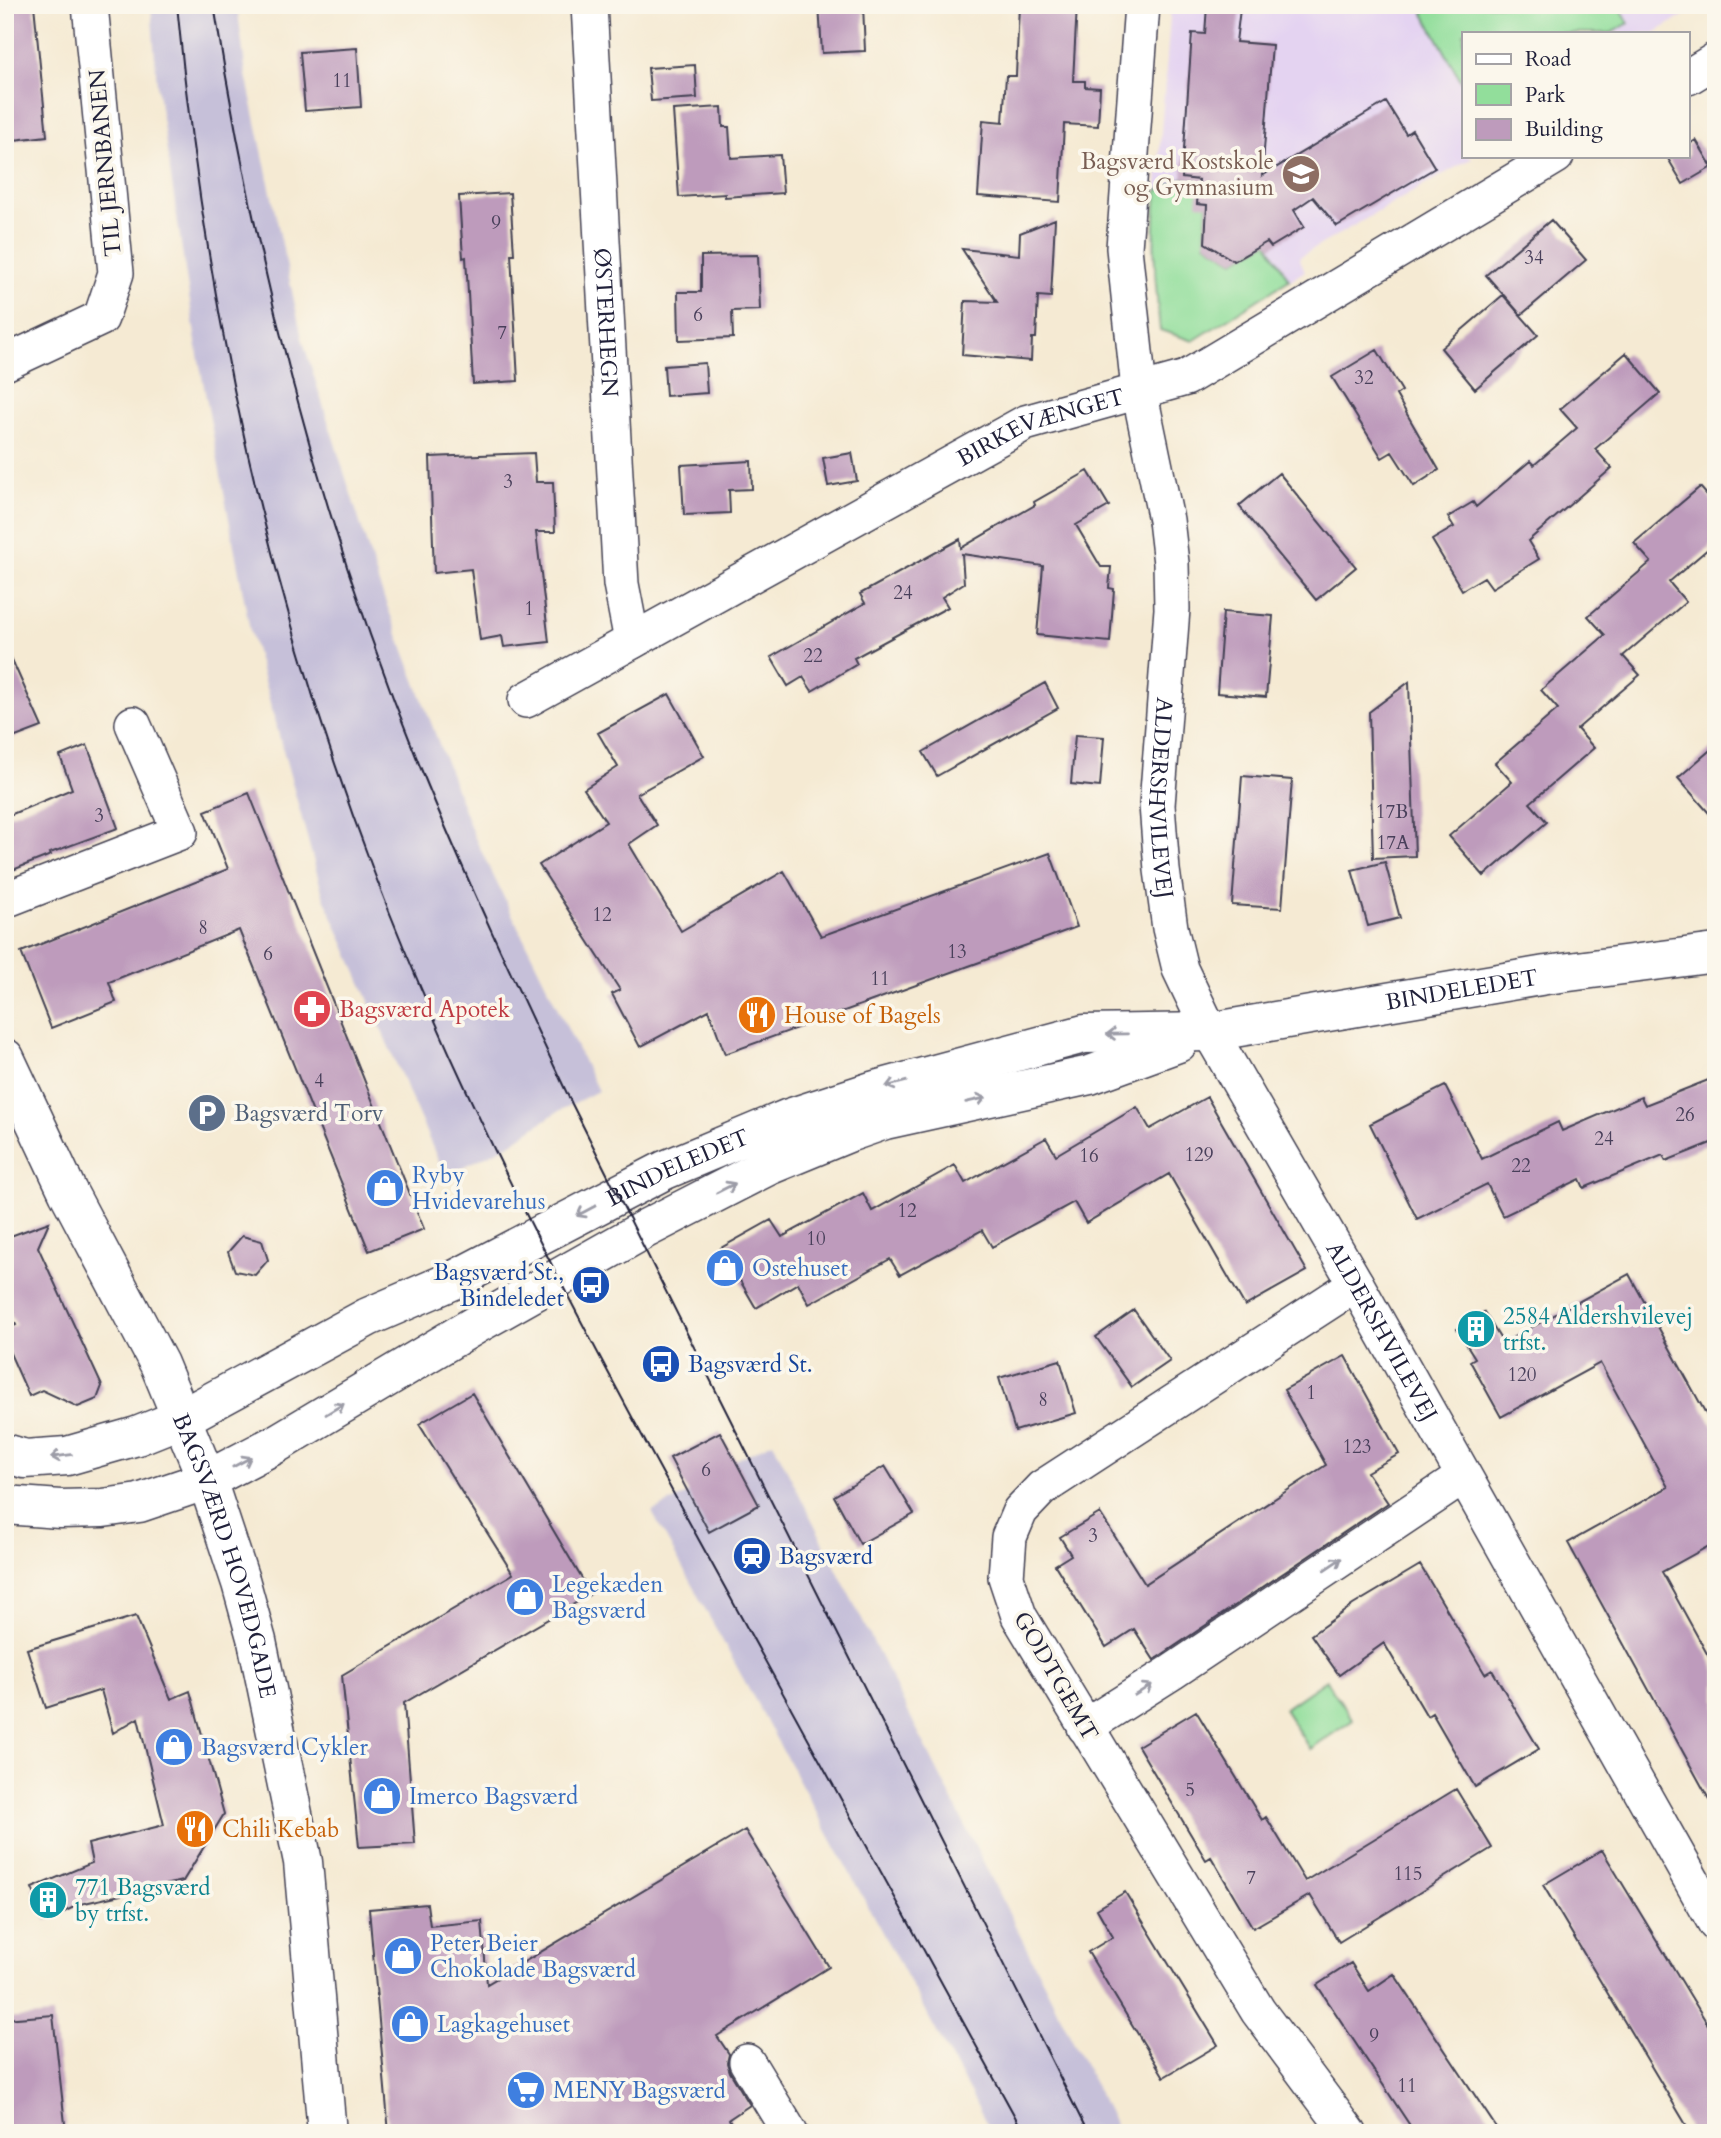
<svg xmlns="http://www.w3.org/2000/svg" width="1721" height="2138" viewBox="0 0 1721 2138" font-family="Cardo,serif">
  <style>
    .built { fill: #e4d3f1 }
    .industrial { fill: #c6c0d9 }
    .green { fill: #92de9b; stroke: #5a806b; stroke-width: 2 }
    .building { fill: #be9bbc }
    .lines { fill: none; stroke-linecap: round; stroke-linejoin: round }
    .street-casing { stroke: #424052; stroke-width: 38 }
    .secondary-casing { stroke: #424052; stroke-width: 41 }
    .street { stroke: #fff; stroke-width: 35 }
    .secondary { stroke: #fff; stroke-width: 38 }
    .tram { stroke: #22223b; stroke-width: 2 }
    .oneway { stroke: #9c9ca7 }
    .labels { text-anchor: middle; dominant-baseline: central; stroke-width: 7; stroke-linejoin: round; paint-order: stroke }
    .number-label { font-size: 19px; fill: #49405b }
    .education-label { font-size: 23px; fill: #785e54; stroke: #fbf7ec; text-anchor: end }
    .street-label { font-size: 23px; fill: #22223b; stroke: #fbf7ec }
    .health-label { font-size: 23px; fill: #be3a42; stroke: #fbf7ec; text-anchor: start }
    .food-label { font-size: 23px; fill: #c56008; stroke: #fbf7ec; text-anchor: start }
    .service-label { font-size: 23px; fill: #4e5e75; stroke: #fbf7ec; text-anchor: start }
    .shop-label { font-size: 23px; fill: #366cbe; stroke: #fbf7ec; text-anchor: start }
    .transit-label { font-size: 23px; fill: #164399; stroke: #fbf7ec; text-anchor: start }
    .culture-label { font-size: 23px; fill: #0d838f; stroke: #fbf7ec; text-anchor: start }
  </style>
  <rect width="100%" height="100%" fill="#fbf7ec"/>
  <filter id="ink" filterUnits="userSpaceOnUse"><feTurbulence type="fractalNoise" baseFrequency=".0143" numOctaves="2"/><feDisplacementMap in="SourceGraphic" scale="14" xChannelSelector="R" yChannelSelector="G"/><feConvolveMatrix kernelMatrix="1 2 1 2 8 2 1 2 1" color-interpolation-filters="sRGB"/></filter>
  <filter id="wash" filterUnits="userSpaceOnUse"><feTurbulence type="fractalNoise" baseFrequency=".00686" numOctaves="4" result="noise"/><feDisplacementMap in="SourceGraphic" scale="28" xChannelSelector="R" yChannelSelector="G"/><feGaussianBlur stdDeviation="1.57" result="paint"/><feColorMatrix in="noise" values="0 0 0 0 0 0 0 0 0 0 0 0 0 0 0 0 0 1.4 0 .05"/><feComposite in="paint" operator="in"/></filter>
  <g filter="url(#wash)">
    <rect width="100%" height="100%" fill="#f5ead3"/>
    <!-- built -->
    <path class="built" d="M1171,5H1702L1654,33H1464V156H1470L1472,158L1299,257L1305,271L1193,341L1160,330L1154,271L1153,236Z"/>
    <!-- industrial -->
    <path class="industrial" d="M151,5H237L246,75L302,338L380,587L473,834L598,1091L557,1112L508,1145L445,1176L323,895L250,630L198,355L157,85Z
      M773,1442L1119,2133H992L652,1512L689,1493L733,1461Z"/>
    <!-- green -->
    <path class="green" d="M1419,5H1618L1629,23L1611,33H1464V86Z
      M1182,178L1199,180L1207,205L1205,243L1234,261L1267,242L1289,280L1193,341L1160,330C1155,281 1152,241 1157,191Z
      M1326,1680L1353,1720L1310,1749L1284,1709Z"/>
    <g id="blocks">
      <!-- building -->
      <path class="building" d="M5,5H34L47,136L5,141Z
        M819,5H863L865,51L822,53Z
        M1019,5H1077L1073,81H1085V87L1100,88L1098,126L1064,124L1060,202L978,196L983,120L1003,122L1006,76H1016Z
        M1207,6L1240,9L1236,42L1272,45L1262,176L1386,102L1406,134L1412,130L1435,168L1337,226L1313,197L1294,210L1304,227L1271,247L1267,242L1234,261L1205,243L1207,205L1197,204L1199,180L1182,178L1192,33L1205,34Z
        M357,48L361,107L305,111L300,52Z
        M695,65L697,98L651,101L648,68Z
        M722,107L723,127H729L731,158L780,155L783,193L725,197V194L679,197L673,110Z
        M1696,140L1712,167L1683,184L1667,157L1688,156V145Z
        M510,193L514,254H511L518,381L473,384L466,257L463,258L459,196Z
        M1055,219L1051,297L1038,296L1036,338H1032L1031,361L962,355L965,301L997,302L962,249L1019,255L1020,233Z
        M1551,220L1586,260L1521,315L1486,275Z
        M758,255L760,310L732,311L733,338L679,340L678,292H701V256Z
        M1503,295L1538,335L1475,389L1441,348Z
        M1377,350L1402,391L1396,395L1439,470L1414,486L1392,452L1382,458L1332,377Z
        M1626,353L1660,393L1595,449L1612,468L1528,541L1539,559L1492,588L1484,577L1462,590L1432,540L1454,527L1448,517L1473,502L1476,507L1530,461L1534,465L1577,428L1560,409Z
        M705,363L707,393L666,396L664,366Z
        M534,453L536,482H553L555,532H536L549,642L504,647L502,636L480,640L471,569L434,573L430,457Z
        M852,453L857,481L828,486L823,458Z
        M751,461L752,489L729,490L730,513L684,515L681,465Z
        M1088,471L1109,506L1076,525L1101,567H1111L1109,588L1114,589L1110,642L1037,635L1043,566L962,554L964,583L942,597L948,607L854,658L857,664L812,691L803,677L788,686L771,657L865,603L860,594L960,539L961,548L1035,505L1034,502Z
        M1279,473L1356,567L1316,600L1239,506Z
        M1700,487L1716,505V542L1669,582L1686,602L1623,656L1640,675L1577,729L1594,748L1530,803L1547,822L1484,876L1449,836L1512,782L1495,763L1558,709L1541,690L1605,635L1588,616L1651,562L1634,543Z
        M1223,612L1273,616L1266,697L1217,693Z
        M5,644L42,727L5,741Z
        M1409,682L1415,856L1373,858L1369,712Z
        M1045,683L1058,708L937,776L923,752Z
        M669,694L704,756L637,794L657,825L629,844L681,931L784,871L821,936L1050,853L1077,927L725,1054L709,1010L640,1047L612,994L620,990L539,865L606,822L584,789L618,767L598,733Z
        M1075,735L1104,737L1100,787L1071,784Z
        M87,745L118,828L50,853L51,855L5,873V817L72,789L60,756Z
        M1716,745V821L1678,778Z
        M1242,776L1292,780L1282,908L1232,905Z
        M249,793L424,1229L369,1251L239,930L109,982L116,1002L51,1028L21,952L228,869L205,811Z
        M1385,862L1400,918L1368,926L1352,870Z
        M1716,1077V1141L1666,1161L1663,1155L1584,1188L1580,1179L1503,1216L1487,1184L1417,1219L1370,1124L1445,1086L1482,1159L1558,1122L1562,1131L1641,1097L1645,1105Z
        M1207,1097L1307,1271L1245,1306L1169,1174L1086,1223L1074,1202L992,1247L982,1230L900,1275L890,1259L809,1304L798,1283L756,1308L721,1248L771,1220L782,1237L863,1193L872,1211L955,1165L965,1183L1046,1138L1056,1155L1137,1107L1150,1129Z
        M49,1222L38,1247L102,1386L97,1399L78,1407L42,1390L29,1396L5,1342V1330L16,1325L5,1301V1238Z
        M242,1236L262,1241L268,1260L255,1275L235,1271L228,1252Z
        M1629,1274L1716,1432V1542L1662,1572L1716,1670V1812L1568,1543L1668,1487L1600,1363L1501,1417L1470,1361L1475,1358L1457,1329L1484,1312L1503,1343Z
        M1134,1310L1170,1361L1132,1387L1096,1337Z
        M1345,1356L1399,1454L1367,1472L1388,1503L1154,1660L1134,1629L1106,1647L1055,1565L1071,1555L1060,1537L1100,1513L1145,1584L1326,1465L1284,1390Z
        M1060,1360L1076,1413L1015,1431L999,1378Z
        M472,1393L591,1594L404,1703L415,1844L359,1847L342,1675L513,1574L419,1424Z
        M720,1432L759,1505L709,1532L670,1458Z
        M885,1466L914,1514L860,1544L834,1496Z
        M1420,1565L1485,1674L1492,1670L1539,1749L1475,1787L1432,1713L1427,1716L1384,1643L1339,1675L1311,1635L1353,1605Z
        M136,1616L171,1699L190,1691L224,1814L183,1881L80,1904L46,1921L32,1888L92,1863L88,1844L164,1825L138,1718L113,1733L101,1690L46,1708L27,1649Z
        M1196,1711L1262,1820L1266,1817L1305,1881L1456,1789L1492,1848L1339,1942L1310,1895L1253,1928L1211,1857L1206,1860L1138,1746Z
        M745,1830L829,1967L717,2036L729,2054L727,2063L730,2072L750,2105L729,2119L737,2133H389L369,1909L427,1904L430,1926L482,1921L487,1984Z
        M1602,1850L1716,2038V2133H1691L1543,1885Z
        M1125,1892L1218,2045L1164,2077L1088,1952L1113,1937L1097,1909Z
        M1351,1963L1369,1991L1394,1974L1500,2133H1415L1317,1985Z
        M53,2015L66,2133H5V2019Z"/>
    </g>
  </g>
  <g filter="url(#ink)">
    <use href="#blocks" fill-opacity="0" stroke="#424052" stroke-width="2"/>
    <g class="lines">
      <!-- street casing -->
      <g class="street-casing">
        <g id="street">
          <path id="s1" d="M589,5L621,584L632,641"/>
          <path id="s2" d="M1142,5L1124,248L1139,390L1166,520L1171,563L1172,609L1157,805L1162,870L1170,928L1180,969L1210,1032L1356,1284L1716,1924"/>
          <path d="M1688,77L1716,60"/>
          <path d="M5,363L101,318L116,273L90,5"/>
          <path id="s3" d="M526,700L1025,423L1186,378L1556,156"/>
          <path d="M5,900L180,832L133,724"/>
          <path d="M1085,1727L1172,1672L1463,1477"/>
          <path d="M747,2062L790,2133"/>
          <path d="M1349,2133L1258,2011L1019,1616L1006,1577L1009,1537L1020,1511L1042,1488L1356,1284"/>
        </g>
      </g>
      <!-- secondary casing -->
      <g class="secondary-casing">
        <g id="secondary">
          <path id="s4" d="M5,1058L68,1192L159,1364L207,1480L241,1583L257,1641L303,1862L327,2133"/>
          <path id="s5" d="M5,1453L25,1459L67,1456L137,1436L182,1418L368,1317L454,1280L665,1170L789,1118L875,1090L1084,1034L1210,1032L1546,975L1716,953"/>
          <path d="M5,1505L60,1509L103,1508L139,1503L207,1480L276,1444L477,1324L647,1228L768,1166L848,1133L885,1120L1090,1075L1178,1043"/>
        </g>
      </g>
      <!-- street -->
      <use href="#street" class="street"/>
      <!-- secondary -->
      <use href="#secondary" class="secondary"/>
      <!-- tram -->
      <path class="tram" d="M177,5C205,302 268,596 375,875C463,1106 581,1325 700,1542C808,1739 916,1936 1024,2133
        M214,5C255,265 320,520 419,764C466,879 519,992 572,1104L1088,2133"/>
    </g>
    <!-- one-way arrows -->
    <defs><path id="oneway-shaft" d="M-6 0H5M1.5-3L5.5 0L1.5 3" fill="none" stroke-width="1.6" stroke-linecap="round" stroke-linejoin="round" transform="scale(1.75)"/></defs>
    <g class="oneway">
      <use href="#oneway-shaft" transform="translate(1117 1034) rotate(179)"/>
      <use href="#oneway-shaft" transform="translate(896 1084) rotate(165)"/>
      <use href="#oneway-shaft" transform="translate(976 1100) rotate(-13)"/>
      <use href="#oneway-shaft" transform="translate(726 1188) rotate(-27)"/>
      <use href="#oneway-shaft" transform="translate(586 1211) rotate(152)"/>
      <use href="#oneway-shaft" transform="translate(335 1409) rotate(-31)"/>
      <use href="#oneway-shaft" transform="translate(61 1456) rotate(173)"/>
      <use href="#oneway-shaft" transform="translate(242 1462) rotate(-28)"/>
      <use href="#oneway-shaft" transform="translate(1333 1564) rotate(-34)"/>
      <use href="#oneway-shaft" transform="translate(1143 1690) rotate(-32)"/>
    </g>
  </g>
  <!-- icons -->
  <defs>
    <g id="school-disc" transform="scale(2.0125)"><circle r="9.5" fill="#8d6e63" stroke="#fbf7ec"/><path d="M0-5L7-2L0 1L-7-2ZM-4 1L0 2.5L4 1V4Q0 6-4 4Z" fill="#fff"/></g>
    <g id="pharmacy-disc" transform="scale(2.0125)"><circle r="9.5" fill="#e0444e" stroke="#fbf7ec"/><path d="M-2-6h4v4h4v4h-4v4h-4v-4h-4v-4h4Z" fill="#fff"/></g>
    <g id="restaurant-disc" transform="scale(2.0125)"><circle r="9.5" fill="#e8710a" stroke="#fbf7ec"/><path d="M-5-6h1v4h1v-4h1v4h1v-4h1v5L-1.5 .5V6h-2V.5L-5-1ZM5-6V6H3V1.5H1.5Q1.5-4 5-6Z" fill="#fff"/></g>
    <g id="parking-disc" transform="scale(2.0125)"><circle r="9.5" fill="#5c6f8a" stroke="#fbf7ec"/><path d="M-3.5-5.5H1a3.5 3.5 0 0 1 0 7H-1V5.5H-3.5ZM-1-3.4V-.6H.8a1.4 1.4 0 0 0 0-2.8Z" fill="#fff"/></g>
    <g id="shop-disc" transform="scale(2.0125)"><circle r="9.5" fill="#3f7fe0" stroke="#fbf7ec"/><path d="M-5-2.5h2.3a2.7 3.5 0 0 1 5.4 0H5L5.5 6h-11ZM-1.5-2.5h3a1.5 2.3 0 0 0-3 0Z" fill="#fff"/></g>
    <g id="bus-disc" transform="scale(2.0125)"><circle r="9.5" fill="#1a4fb4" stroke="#fbf7ec"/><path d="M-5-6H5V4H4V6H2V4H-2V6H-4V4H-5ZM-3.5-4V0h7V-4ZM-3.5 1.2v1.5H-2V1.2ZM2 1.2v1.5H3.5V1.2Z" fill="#fff"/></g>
    <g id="building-disc" transform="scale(2.0125)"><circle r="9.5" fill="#0f9aa8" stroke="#fbf7ec"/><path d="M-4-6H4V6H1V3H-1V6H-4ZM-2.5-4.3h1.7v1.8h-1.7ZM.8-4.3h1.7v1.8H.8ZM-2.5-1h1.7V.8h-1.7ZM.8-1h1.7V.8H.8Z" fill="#fff"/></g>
    <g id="station-disc" transform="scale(2.0125)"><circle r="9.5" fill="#1a4fb4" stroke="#fbf7ec"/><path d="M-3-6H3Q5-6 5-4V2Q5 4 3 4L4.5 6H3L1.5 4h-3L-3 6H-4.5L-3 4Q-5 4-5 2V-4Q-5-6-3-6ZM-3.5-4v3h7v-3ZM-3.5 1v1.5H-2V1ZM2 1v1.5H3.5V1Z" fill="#fff"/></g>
    <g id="supermarket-disc" transform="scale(2.0125)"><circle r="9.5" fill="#3f7fe0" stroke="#fbf7ec"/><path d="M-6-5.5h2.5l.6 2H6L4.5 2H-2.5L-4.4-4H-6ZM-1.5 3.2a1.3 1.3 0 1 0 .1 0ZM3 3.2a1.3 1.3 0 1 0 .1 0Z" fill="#fff"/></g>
  </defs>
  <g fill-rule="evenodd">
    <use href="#school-disc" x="1301" y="174"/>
    <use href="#pharmacy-disc" x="312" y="1009"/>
    <use href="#restaurant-disc" x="757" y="1015"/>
    <use href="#parking-disc" x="207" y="1113"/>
    <use href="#shop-disc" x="385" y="1188"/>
    <use href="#shop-disc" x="725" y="1268"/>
    <use href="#bus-disc" x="591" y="1285"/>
    <use href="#building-disc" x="1476" y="1329"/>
    <use href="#bus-disc" x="661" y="1364"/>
    <use href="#station-disc" x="752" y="1556"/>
    <use href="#shop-disc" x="525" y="1597"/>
    <use href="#shop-disc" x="174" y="1747"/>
    <use href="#shop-disc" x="382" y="1796"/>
    <use href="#restaurant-disc" x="195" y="1829"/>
    <use href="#building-disc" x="48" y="1900"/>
    <use href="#shop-disc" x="403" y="1956"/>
    <use href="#shop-disc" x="410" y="2024"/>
    <use href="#supermarket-disc" x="526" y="2090"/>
  </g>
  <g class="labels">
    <!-- number labels -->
    <g class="number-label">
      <text x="342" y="81">11</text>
      <text x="496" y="223">9</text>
      <text x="1534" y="258">34</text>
      <text x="698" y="315">6</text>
      <text x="502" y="333">7</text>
      <text x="1364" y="378">32</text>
      <text x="508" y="482">3</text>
      <text x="903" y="593">24</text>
      <text x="529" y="609">1</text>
      <text x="813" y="656">22</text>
      <text x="1392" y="812">17B</text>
      <text x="99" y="816">3</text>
      <text x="1393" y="843">17A</text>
      <text x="602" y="915">12</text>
      <text x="203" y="928">8</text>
      <text x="957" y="952">13</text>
      <text x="268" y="954">6</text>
      <text x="880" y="979">11</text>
      <text x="319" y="1081">4</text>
      <text x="1685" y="1115">26</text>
      <text x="1604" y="1139">24</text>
      <text x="1199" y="1155">129</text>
      <text x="1089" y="1156">16</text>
      <text x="1521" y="1166">22</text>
      <text x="907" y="1211">12</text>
      <text x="816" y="1239">10</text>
      <text x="1522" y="1375">120</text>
      <text x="1311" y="1393">1</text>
      <text x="1043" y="1400">8</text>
      <text x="1357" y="1447">123</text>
      <text x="706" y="1470">6</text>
      <text x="1093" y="1536">3</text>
      <text x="1190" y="1790">5</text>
      <text x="1408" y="1874">115</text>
      <text x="1251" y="1878">7</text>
      <text x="1374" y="2036">9</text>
      <text x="1407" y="2086">11</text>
    </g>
    <!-- education labels -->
    <g class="education-label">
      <text x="1274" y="161">Bagsværd Kostskole<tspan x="1274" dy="26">og Gymnasium</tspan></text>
    </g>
    <!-- street labels -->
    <g class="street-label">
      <text transform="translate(105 163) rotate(-95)">TIL JERNBANEN</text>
      <text stroke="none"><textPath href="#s1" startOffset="318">ØSTERHEGN</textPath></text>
      <text stroke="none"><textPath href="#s3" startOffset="584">BIRKEVÆNGET</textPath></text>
      <text stroke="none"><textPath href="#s2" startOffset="798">ALDERSHVILEVEJ</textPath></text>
      <text stroke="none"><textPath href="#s5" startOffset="1550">BINDELEDET</textPath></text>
      <text stroke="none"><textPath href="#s5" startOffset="740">BINDELEDET</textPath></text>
      <text stroke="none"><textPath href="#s2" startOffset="1386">ALDERSHVILEVEJ</textPath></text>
      <text stroke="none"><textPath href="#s4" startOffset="546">BAGSVÆRD HOVEDGADE</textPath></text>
      <text transform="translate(1056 1676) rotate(60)">GODTGEMT</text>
    </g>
    <!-- health labels -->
    <g class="health-label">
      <text x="339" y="1009">Bagsværd Apotek</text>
    </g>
    <!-- food labels -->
    <g class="food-label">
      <text x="784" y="1015">House of Bagels</text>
      <text x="222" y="1829">Chili Kebab</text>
    </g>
    <!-- service labels -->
    <g class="service-label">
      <text x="234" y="1113">Bagsværd Torv</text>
    </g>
    <!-- shop labels -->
    <g class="shop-label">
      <text x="412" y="1175">Ryby<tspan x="412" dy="26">Hvidevarehus</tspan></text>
      <text x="752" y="1268">Ostehuset</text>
      <text x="552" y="1584">Legekæden<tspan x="552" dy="26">Bagsværd</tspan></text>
      <text x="201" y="1747">Bagsværd Cykler</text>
      <text x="409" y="1796">Imerco Bagsværd</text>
      <text x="430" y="1943">Peter Beier<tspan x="430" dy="26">Chokolade Bagsværd</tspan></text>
      <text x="437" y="2024">Lagkagehuset</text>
      <text x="553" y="2090">MENY Bagsværd</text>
    </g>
    <!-- transit labels -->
    <g class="transit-label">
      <text x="564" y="1272" text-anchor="end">Bagsværd St.,<tspan x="564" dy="26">Bindeledet</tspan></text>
      <text x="688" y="1364">Bagsværd St.</text>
      <text x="779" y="1556">Bagsværd</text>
    </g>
    <!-- culture labels -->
    <g class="culture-label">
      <text x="1503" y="1316">2584 Aldershvilevej<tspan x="1503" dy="26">trfst.</tspan></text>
      <text x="75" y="1887">771 Bagsværd<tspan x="75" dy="26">by trfst.</tspan></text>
    </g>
  </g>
  <!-- margin -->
  <rect width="1721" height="2138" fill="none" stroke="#fbf7ec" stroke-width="28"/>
  <!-- legend -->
  <rect x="1462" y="32" width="228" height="126" fill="#fbf7ec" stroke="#a4a2a5" stroke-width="2"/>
  <rect x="1476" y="54" width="35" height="10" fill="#ffffff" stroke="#a4a2a5" stroke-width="2"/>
  <text x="1525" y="66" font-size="21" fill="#22223b">Road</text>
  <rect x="1476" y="84" width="35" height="21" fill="#92de9b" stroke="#a4a2a5" stroke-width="2"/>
  <text x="1525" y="102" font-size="21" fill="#22223b">Park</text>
  <rect x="1476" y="119" width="35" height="21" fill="#be9bbc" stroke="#a4a2a5" stroke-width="2"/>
  <text x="1525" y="136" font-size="21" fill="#22223b">Building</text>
</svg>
